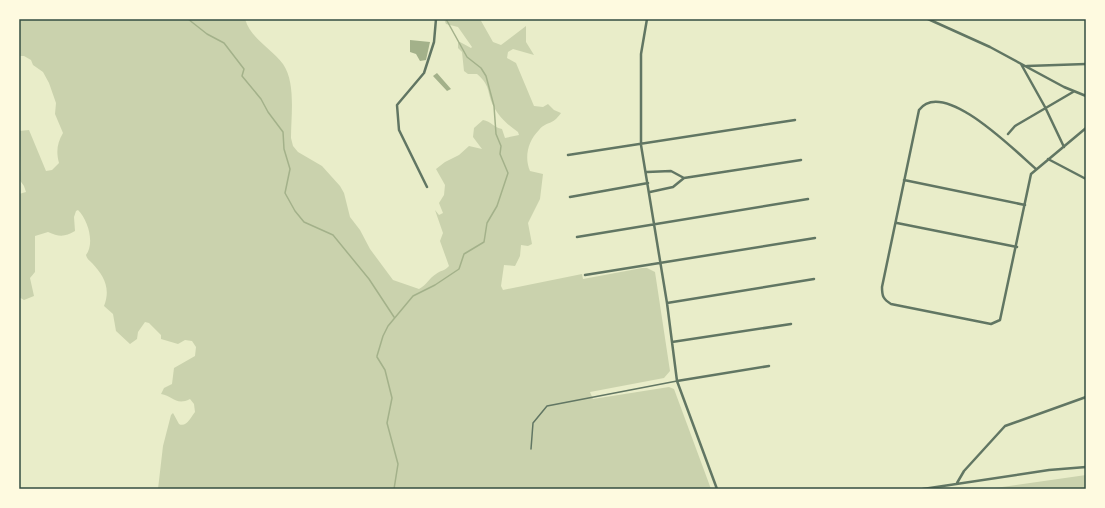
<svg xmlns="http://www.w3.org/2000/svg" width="1105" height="508" viewBox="0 0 1105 508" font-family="'Exo 2',sans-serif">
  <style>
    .green { fill: #cad2ad }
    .water { fill: #a3b18a }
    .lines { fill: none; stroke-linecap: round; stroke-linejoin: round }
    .stream { stroke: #a3b18a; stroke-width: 1.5 }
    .service { stroke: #617663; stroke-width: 1.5 }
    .minor { stroke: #617663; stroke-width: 2.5 }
    .neatline { fill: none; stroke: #344e41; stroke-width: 1.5 }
  </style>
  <rect width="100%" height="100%" fill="#e9edc9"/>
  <!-- green -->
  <path class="green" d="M19,19H245C251,39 271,48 283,64C296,83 291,115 291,138L293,146L298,152L322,166L340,186L344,193L350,217L360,230L370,249L393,280L419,289C427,285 429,278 436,274C441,270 445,271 449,266L440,241L443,233L435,210L439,215L443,213L439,203L444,195L445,185L436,169L445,162L459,155L469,146L482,149L473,137L474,128L483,120C491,121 494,128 502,129L505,138L519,135L518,132C509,126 499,117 494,107C486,92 492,87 477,74H468L464,71L462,52L458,48V43L460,42L471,48L472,47L458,27L446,24L444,19H480L493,42L501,45L526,26V42L534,55L513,49L508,52L507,58L516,63L534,106L543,107L548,104L554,110L561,113C552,126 546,121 539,130C528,141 524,157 530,171L543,174L540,199L528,223L532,244L528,246L521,245L520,256L515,266L504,265L501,286L503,290L582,274L583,279L642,268H647L655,272L670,371L664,378L590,392L593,399L669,387L674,389L711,489H158L163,446L171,415L173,413L179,424C186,428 191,417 195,412L194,404L190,399C176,406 173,396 161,394L164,388L172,384L174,368L195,356L196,347L192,341L185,340L178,344L161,339V335L149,323L145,322L138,332L137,339L130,344L116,331L113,314L104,306C111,288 104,276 92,263C89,260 87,259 86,255C95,243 88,220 78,210L76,211L74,217L75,231C65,237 59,237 48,232L35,236V272L30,278L34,296L24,300L19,297V194L26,192L24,186L19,179C22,172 19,142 19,131L29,130L46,171L52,170L59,163C56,152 57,143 63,133L55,114L56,103L49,83L43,72L33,65L31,60L24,56H19Z
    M1086,475V489H988Z"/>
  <!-- water -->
  <path class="water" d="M410,40L430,42L426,60L420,61L416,54L410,52Z
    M437,73L451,89L447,91L433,76Z"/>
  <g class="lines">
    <!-- stream -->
    <path class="stream" d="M188,19L207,34L224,43L244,69L242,76L261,99L268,112L283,132L284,149L290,169L285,193L295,211L304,222L333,235L369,279L394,317
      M377,356L383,336L388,326L413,296L435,285L459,269L464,254L484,242L487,223L497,206L508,173L500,154L501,146L496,134L494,106L486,76L481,68L467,57L446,19
      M377,357L385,370L392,398L387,423L398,464L394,489"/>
    <!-- service -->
    <path class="service" d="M531,449L533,423L547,406L677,381"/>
    <!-- minor -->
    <path class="minor" d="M647,19L641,54V145L667,303L677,381L717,489
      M928,19L990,47L1064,87L1086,96
      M1021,64L1045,107L1064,147
      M1027,66L1086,64
      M1008,134L1015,126L1073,92
      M568,155L795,120
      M1048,159L1086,179
      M1036,169C1016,152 943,77 919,110L882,287C882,296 883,299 891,304L991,324L1000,320L1031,174L1086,128
      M647,172L671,171L684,178
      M904,180L1025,205
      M427,187L399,130L397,105L424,73L434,42L436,19
      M650,192L673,187L684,178L801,160
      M570,197L648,183
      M897,223L1017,247
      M577,237L808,199
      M585,275L815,238
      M667,303L814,279
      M672,342L791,324
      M677,381L769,366
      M957,483L964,471L1005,426L1086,397
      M923,489L1049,470L1086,467"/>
  </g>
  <!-- border -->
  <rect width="1105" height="508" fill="none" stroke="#fefae0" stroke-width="40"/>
  <rect x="20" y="20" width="1065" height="468" class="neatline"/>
</svg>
